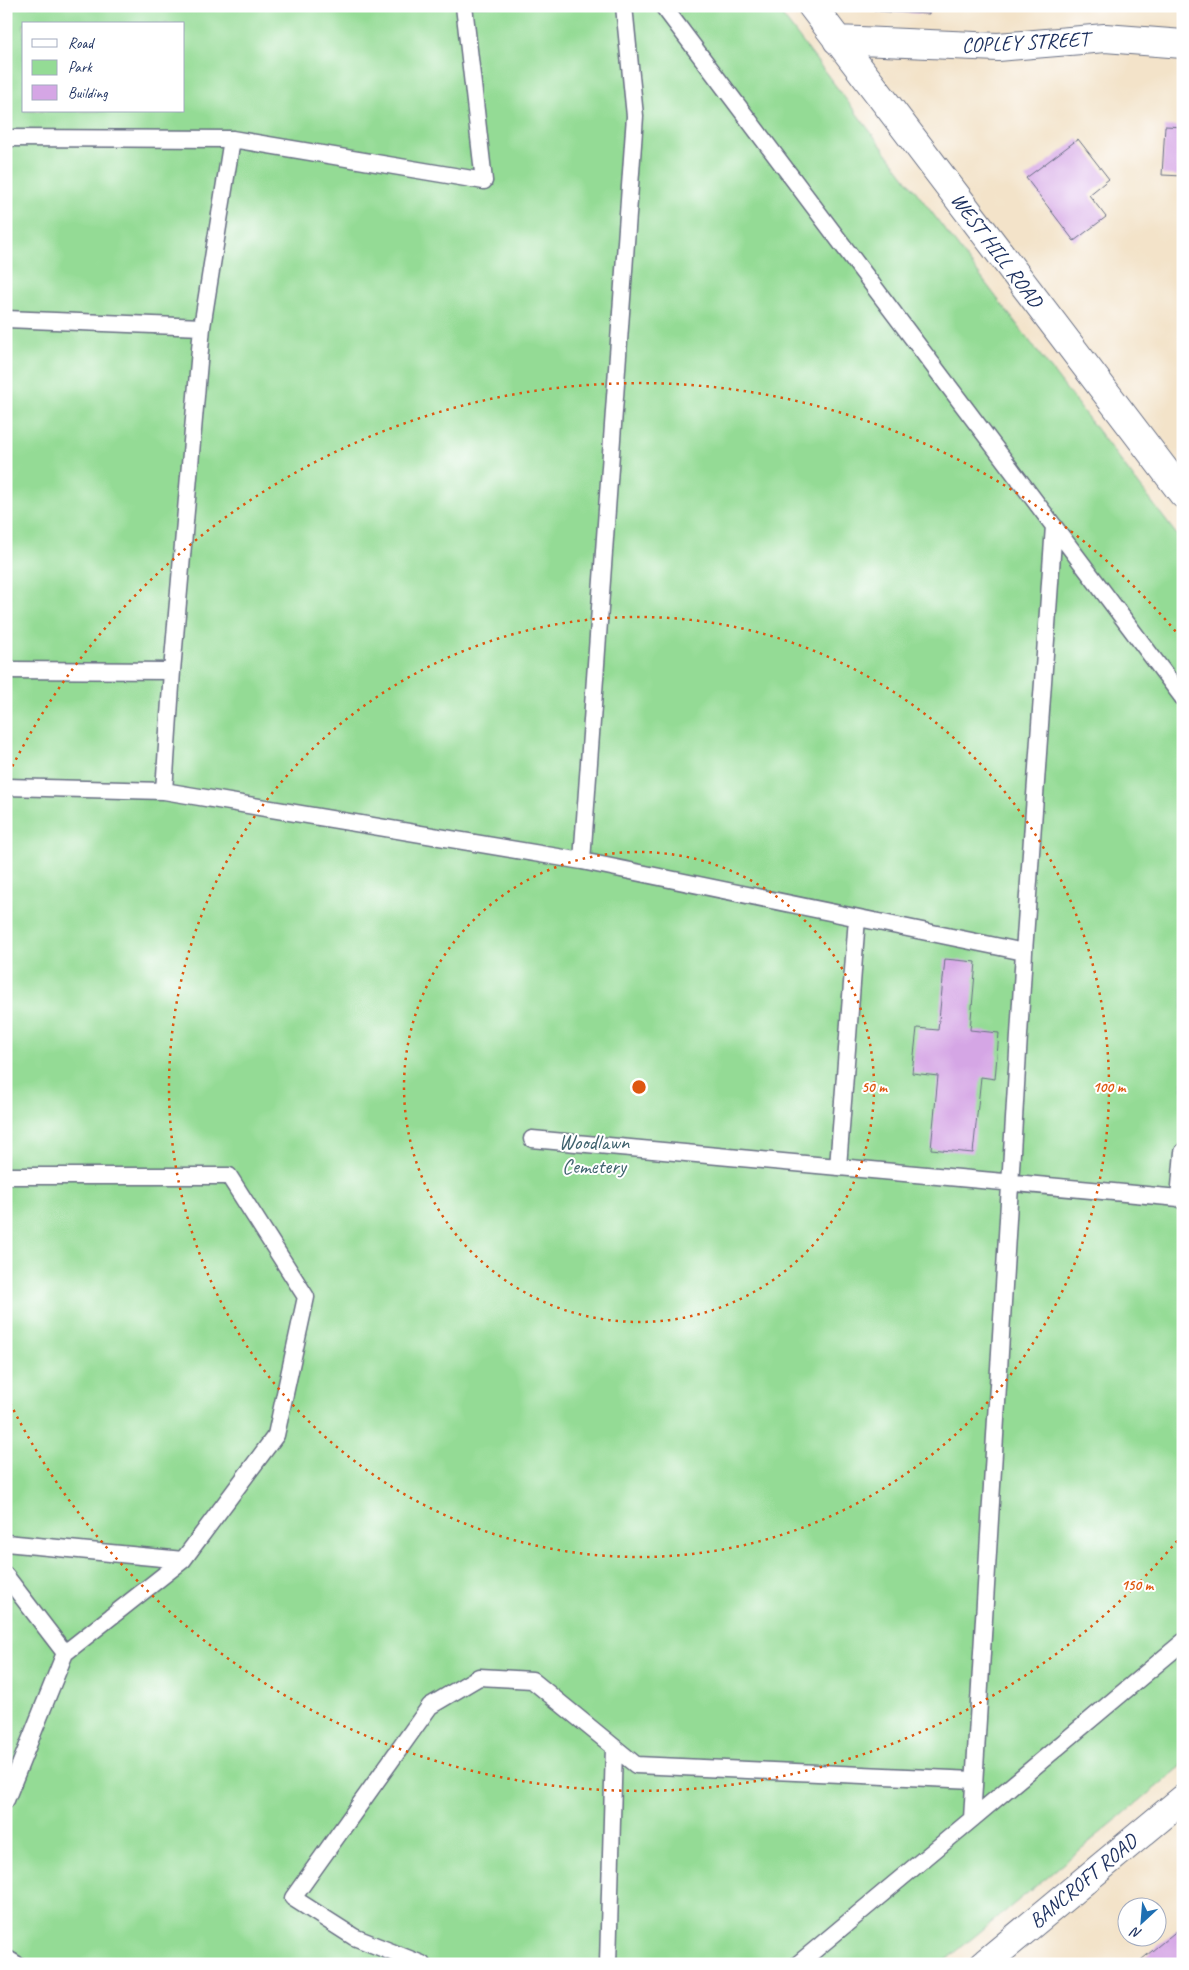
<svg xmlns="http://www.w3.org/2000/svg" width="1189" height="1970" viewBox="0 0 1189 1970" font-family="Caveat,sans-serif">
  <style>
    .green { fill: #94db95; stroke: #58857a; fill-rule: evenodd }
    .building { fill: #d5a6e5 }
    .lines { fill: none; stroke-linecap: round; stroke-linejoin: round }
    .service-casing { stroke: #676e83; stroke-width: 19 }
    .minor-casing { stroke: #676e83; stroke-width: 30 }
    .tertiary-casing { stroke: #676e83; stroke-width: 30 }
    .service { stroke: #fff; stroke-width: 16 }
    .minor { stroke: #fff; stroke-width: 28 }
    .tertiary { stroke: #fff; stroke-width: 28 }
    .ring { fill: none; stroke: #de5710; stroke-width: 2.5; stroke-dasharray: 2.5 5 }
    .labels { text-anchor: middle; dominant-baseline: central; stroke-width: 4; stroke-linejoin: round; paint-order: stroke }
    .street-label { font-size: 21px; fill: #1b2f5e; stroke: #fff }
    .park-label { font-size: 21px; fill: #3f636e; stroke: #fff }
    .centre { fill: #de5710; stroke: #fff; stroke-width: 2.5 }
    .ring-label { font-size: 15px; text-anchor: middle; font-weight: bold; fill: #de5710; stroke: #fff; stroke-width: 4; stroke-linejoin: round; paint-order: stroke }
  </style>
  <rect width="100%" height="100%" fill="#fff"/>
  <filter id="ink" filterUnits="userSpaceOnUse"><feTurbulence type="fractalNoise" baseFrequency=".02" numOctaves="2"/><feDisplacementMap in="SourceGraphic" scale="10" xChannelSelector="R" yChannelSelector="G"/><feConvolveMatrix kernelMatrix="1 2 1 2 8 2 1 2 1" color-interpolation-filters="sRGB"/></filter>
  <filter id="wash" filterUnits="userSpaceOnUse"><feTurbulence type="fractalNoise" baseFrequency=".0096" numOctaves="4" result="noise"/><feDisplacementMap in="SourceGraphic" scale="20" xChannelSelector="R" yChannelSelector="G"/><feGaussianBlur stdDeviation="1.12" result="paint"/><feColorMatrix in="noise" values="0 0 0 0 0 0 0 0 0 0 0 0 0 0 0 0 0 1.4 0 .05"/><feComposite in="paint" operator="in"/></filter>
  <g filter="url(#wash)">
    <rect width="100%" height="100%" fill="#f3e3c9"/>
    <!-- green -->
    <path class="green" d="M6,6H775L1183,543V1765L941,1964H6ZM24,24H184V111H24Z"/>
    <g id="blocks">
      <!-- building -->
      <path class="building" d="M874,6H929V14L874,11Z
        M1165,126L1183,127V176L1162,175Z
        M1078,139L1109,179L1089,195L1106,217L1074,241L1026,178Z
        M945,959L976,962L970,1030L999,1033L995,1079L981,1077L973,1153L931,1149L938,1076L912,1073L917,1028L938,1030Z
        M1179,1929L1183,1934V1964H1136Z"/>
    </g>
  </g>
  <g filter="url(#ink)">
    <use href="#blocks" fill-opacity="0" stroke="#676e83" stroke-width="1"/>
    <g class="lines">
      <!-- service casing -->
      <g class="service-casing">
        <path id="service" d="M624,6L635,116L582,861L1024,952L972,1819L798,1964
          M663,6L1183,698
          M6,138L232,139L484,181L464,6
          M6,319L202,327L232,139
          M6,670L172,671
          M6,787L164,791L582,861
          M164,791L172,671L202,327
          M1024,952L1054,526
          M532,1139L1179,1198L1183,1201
          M838,1167L857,918
          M6,1176H229L306,1297L276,1435L183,1560L65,1653
          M1179,1198L1183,1152
          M6,1543L183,1560
          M6,1576L65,1653L6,1800
          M972,1819L1183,1642
          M6,1958L16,1964
          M422,1964L354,1937L293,1898L430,1706L479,1677L532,1680L636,1765L974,1780
          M608,1964L614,1747"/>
      </g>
      <!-- minor casing -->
      <g class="minor-casing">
        <path id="minor" d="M812,6L1183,494
          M837,40L998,47L1105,38L1183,44"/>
      </g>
      <!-- tertiary casing -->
      <g class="tertiary-casing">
        <path id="tertiary" d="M984,1964L1183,1799"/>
      </g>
      <!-- service -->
      <use href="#service" class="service"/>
      <!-- minor -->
      <use href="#minor" class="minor"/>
      <!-- tertiary -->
      <use href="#tertiary" class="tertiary"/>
    </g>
  </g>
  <!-- distance rings -->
  <g class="ring">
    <circle cx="639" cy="1087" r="235"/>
    <circle cx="639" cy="1087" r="470"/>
    <path d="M1182 1535A704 704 0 0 1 9 1401M9 773A704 704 0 0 1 1182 639"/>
  </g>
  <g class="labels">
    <!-- street labels -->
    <g class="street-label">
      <text transform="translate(1025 42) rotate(-3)">COPLEY STREET</text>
      <text transform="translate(997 250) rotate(53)">WEST HILL ROAD</text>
      <text transform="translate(1083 1881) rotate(-40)">BANCROFT ROAD</text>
    </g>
    <!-- park labels -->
    <g class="park-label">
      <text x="594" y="1142">Woodlawn<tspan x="594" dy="24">Cemetery</tspan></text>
    </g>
  </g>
  <circle cx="639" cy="1087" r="8" class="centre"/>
  <g class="ring-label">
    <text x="874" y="1092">50 m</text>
    <text x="1109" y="1092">100 m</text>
    <text x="1137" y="1590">150 m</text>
  </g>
  <!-- margin -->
  <rect width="1189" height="1970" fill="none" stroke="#fff" stroke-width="25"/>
  <!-- legend -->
  <rect x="22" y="22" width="162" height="90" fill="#ffffff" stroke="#a4acbf"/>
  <rect x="32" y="39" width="25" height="8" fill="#ffffff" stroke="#a4acbf"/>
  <text x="68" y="48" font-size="15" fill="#1b2f5e">Road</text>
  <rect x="32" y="60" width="25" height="15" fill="#94db95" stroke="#a4acbf"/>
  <text x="68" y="72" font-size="15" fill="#1b2f5e">Park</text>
  <rect x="32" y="85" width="25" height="15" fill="#d5a6e5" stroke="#a4acbf"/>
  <text x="68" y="98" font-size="15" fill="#1b2f5e">Building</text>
  <!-- north arrow -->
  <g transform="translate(1142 1922) rotate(206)"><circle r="24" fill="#ffffff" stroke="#a4acbf"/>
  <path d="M0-4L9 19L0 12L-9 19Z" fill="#1f6fb2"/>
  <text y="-8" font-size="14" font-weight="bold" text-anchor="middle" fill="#1b2f5e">N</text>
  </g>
</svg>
